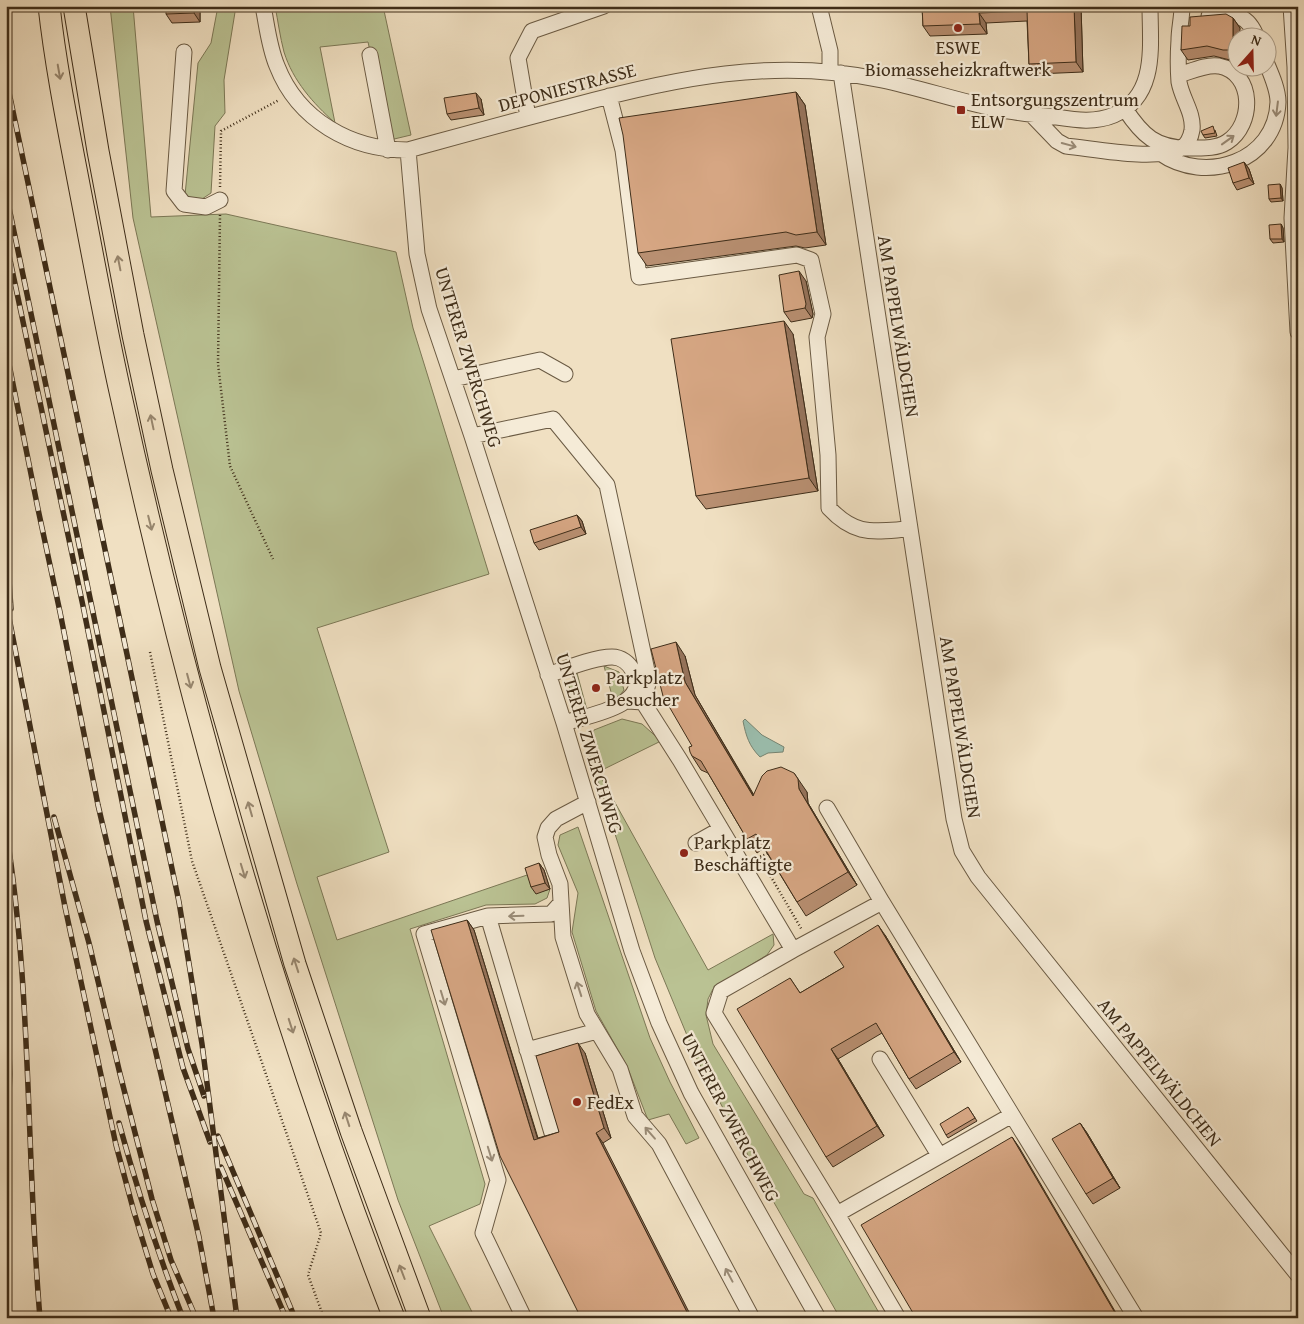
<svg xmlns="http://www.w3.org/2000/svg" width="1304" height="1324" viewBox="0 0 1304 1324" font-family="'Gentium Book Plus',serif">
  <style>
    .green { fill: #bac293; stroke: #7c7856 }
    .water { fill: #9bbeae; stroke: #768472 }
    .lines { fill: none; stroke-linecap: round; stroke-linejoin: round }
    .minor-casing { stroke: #6a5a43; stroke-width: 17 }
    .highway-casing { stroke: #3e2d19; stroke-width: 23 }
    .path { stroke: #3e2d19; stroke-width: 2.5; stroke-dasharray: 1 2.5; stroke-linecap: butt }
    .minor { stroke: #f5ebd7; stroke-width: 15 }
    .highway { stroke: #f0e0c2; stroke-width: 21 }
    .rail-casing { stroke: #3e2d19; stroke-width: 5.5 }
    .rail { stroke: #f5ebd7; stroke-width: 4; stroke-dasharray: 11; stroke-linecap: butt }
    .wall { fill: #b88f71; stroke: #3e2d19 }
    .shaded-wall { fill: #96745c; stroke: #3e2d19 }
    .building { fill: #d6a683; stroke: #3e2d19 }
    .oneway { stroke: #97866e }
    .oneway2 { stroke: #9a8c78 }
    .poi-dot { fill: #8f2418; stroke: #f5ebd7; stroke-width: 2 }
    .labels { text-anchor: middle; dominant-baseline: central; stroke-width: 4.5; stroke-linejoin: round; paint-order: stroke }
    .poi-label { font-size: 19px; fill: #3e2d19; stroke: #f5ebd7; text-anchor: start }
    .street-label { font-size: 19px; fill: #3e2d19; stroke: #f5ebd7 }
  </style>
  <rect width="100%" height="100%" fill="#f0e0c2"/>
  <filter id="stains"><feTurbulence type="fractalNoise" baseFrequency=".004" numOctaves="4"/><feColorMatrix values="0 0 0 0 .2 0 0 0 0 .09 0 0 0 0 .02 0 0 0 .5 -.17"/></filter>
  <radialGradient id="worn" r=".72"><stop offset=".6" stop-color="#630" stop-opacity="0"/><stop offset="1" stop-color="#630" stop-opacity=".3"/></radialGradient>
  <!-- green -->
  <path class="green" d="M110,6H133L151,217L226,214L396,252L413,328L489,574L317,628L389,852L317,877L337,940L530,874L536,893L550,889L547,898L535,904L486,905L410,929L485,1184L480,1204L429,1226L475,1318H444L398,1200L297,884L239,691L133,218Z
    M218,6H236L224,80L225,113L215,126L211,193L199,201L185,195L198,63L211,43Z
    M275,6H383L411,135L390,140L368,42L320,47L335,123C313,103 293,81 284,52C280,37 278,21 275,6Z
    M604,666L619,672L624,690L614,703Z
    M577,673L587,710L575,704L569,686Z
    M622,719L642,724L661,741L598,772L708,970L773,934L774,945L767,955L723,982L713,989L708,999L706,1015L713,1044L804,1194L813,1198L882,1318H840L760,1178L696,1057L655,958L587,747L594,730Z
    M578,827L650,1038L670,1082L699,1138L686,1144L669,1114L648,1120L627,1066L596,1011L572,932L578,893L558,845L560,835Z"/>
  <!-- water -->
  <path class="water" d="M745,719L762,735L784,747L783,752L768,753L760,757C749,746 746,736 743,721Z"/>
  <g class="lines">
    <!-- minor casing -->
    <g class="minor-casing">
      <path id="minor" d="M263,6C267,26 269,47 277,66C298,120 351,150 408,150C463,135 517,120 572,106C675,78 775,57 882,80C920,88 958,101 997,109C1016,113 1036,115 1056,117C1076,120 1095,123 1114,115C1158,96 1150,45 1150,6
        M819,6L830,51V72
        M1291,6L1295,67L1296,148L1292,218L1298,332
        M1209,16C1233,15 1247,11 1257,38
        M184,52L174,191L184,204L206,207L220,200
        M370,55L388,150
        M841,73L954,819L962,851L978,877L1298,1275
        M609,96L623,150L639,277L797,255L811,260L823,314L817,337L828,455L829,508C856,537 874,531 910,529
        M1125,109C1142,135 1156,149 1190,148C1202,148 1216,149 1227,142C1254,125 1255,73 1219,66C1206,64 1192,71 1179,75
        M1032,115L1057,141L1066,146C1096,149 1153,161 1180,149C1187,146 1191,137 1192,130C1194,113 1182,99 1179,82C1178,69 1178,54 1179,40C1179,29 1182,18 1182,6
        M528,117L518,58L532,31L604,6
        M408,150L417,254L429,309L472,436L564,723L632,951L659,1023L691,1093L818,1318
        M1160,153C1205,185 1276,162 1278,102C1278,89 1271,74 1266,62
        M453,379L540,360L565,374
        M472,436L553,419L607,485L649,680L643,702L628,701
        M548,675C565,669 594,657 612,657C621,657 629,663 633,671C653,706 585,716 564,723
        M643,702L680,760L793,950
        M588,802L556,819L548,828L545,837L549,855L560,884L563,937L587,1014L620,1069L635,1116L659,1144L752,1318
        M827,808L882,902
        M696,843L721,829
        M488,916L552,1133
        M527,1050L597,1031
        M880,1059L939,1155
        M837,1214L1012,1115
        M524,1318L483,1233L498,1180L424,934L488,916L551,914L560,904
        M898,1318L837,1214L714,1013L721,991L793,950L882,902L1136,1318"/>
    </g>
    <!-- highway casing -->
    <g class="highway-casing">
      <path id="highway" d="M49,6C56,69 69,132 81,195C94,262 106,329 121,396C189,709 278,1019 394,1318
        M74,6L98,151L133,335L162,470L210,668L295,964L351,1131L420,1318"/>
    </g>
    <!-- path -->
    <path class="path" d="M220,187L221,131L279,100
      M220,215L218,364L230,466L273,559
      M150,652L192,861L321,1233L308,1275L324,1318
      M757,858L769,853
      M760,858L802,930"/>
    <!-- minor -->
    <use href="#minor" class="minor"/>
    <!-- highway -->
    <use href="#highway" class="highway"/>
    <!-- rail casing -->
    <g class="rail-casing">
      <path id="rail" d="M6,78L179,902L202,1044L237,1318
        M6,193L157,921L188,1049L204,1096
        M6,241L83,606L146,921L183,1068L210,1142
        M6,349L38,509L60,612L98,805L199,1237L214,1318
        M6,537L11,609
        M6,602L65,907L116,1145L134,1212L153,1274L171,1318
        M54,817L89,943L120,1074L152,1199L171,1260L196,1318
        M6,830C32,991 26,1156 40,1318
        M6,993L10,1074L6,1146
        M119,1123C137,1189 158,1254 183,1318
        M218,1136L295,1318
        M221,1167L286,1318"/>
    </g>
    <!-- rail -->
    <use href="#rail" class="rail"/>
  </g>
  <!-- wall -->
  <path class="wall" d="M200,6V22L172,23L166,14Z
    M922,6H1081L1083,72L1036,74L1029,64L1027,21L986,23L987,34L930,36L923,26Z
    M1196,6H1258L1197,8Z
    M1233,18L1240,28L1236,38V60H1230L1214,56L1188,60L1181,50L1190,26Z
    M796,92L805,105L826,245L805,248L796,246L647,266L638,253Z
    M481,99L484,115L451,120L447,114Z
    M1215,130L1217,136L1205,138L1203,135Z
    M1244,162L1249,169L1254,184L1237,190L1233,183Z
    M1280,184L1282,188L1283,201L1271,202L1269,199Z
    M1281,224L1283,228L1284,242L1273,243L1270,239Z
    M806,281L813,314L812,318L791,322L784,312Z
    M793,334L818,491L706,509L696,496Z
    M577,515L582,521L586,534L539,550L534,543Z
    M685,656L695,695L754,795L807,792L808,803L857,885L806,916L797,902L764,848L757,853L747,839L708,773L701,770L692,756V746Z
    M539,863L544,870L550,889L536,894L531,887Z
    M467,920L474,930L538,1138L559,1132L585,1053L611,1138L603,1143L581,1318Z
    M885,935L961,1062L916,1089L909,1079L882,1033L838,1059L884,1136L833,1167L826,1157L790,978L800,993L844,967Z
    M968,1107L977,1121L948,1138L946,1135Z
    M1080,1123L1087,1133L1120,1188L1093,1204L1086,1194Z"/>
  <!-- shaded-wall -->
  <path class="shaded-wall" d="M194,6H200V22L194,13Z
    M1074,6H1081L1083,72L1076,62Z
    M979,13L986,23L987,34L980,24Z
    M1233,18L1240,28V38H1236V55L1233,50Z
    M796,92L805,105L826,245L817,232Z
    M476,93L481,99L484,115L479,108Z
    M1244,162L1249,169L1254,184L1249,178Z
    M1280,184L1282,188L1283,201L1281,198Z
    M1281,224L1283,228L1284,242L1282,239Z
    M799,271L806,281L813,314L812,318L805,308Z
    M784,321L793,334L818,491L809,478Z
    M577,515L582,521L586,534L581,527Z
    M676,642L685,656L695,695L762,810L753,796L685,682Z
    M794,773L807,792L808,803L857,885L848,872L799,789Z
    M539,863L544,870L550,889L545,883Z
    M467,920L474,930L541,1150L534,1140Z
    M878,925L885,935L961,1062L954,1052Z
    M578,1043L585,1053L611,1138L604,1128Z
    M831,1049L838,1059L884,1136L877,1126Z
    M1080,1123L1087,1133L1120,1188L1113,1178Z
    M596,1133L603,1143L692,1318H690Z
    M1012,1137L1019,1147L1119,1318H1118Z"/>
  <!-- building -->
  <path class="building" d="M166,6H194V13L166,14Z
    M922,6H1074L1076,62L1029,64L1027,11L979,13L980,24L923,26Z
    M1226,14L1233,18V50H1223L1207,46L1181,50L1182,26H1190V17Z
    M796,92L817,232L796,235L786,232L638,253L623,135L619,118Z
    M476,93L479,108L447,114L444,98Z
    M1213,126L1215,133L1203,135L1201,131Z
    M1244,162L1249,178L1233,183L1228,168Z
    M1280,184L1281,198L1269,199L1268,185Z
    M1281,224L1282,239H1270L1269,225Z
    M799,271L806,304L805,308L784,312L779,275Z
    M784,321L809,478L696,496L671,339Z
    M577,515L581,527L534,543L530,530Z
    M676,642L685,682L753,796L762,776L767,771L781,767L794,773L798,779L799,789L848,872L797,902L756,834L747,839L701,761L692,756L690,752L689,747L692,746L663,696L651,649Z
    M539,863L545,883L531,887L525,868Z
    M467,920L534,1140L559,1132L536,1056L578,1043L604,1128L596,1133L690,1318H581L500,1156L431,930Z
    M878,925L954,1052L909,1079L876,1023L831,1049L877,1126L826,1157L737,1009L790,978L800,993L844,967L834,952Z
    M968,1107L975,1118L946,1135L940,1124Z
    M1080,1123L1113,1178L1086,1194L1052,1139Z
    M1012,1137L1118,1318H916L861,1225Z"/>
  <!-- one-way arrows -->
  <defs><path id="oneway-shaft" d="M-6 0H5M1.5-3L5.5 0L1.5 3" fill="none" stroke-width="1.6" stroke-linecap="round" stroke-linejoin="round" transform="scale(1.25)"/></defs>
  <g class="oneway">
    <use href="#oneway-shaft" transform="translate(59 72) rotate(80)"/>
    <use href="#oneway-shaft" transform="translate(119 263) rotate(-101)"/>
    <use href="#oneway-shaft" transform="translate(152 422) rotate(-102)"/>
    <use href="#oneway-shaft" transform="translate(150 523) rotate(76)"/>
    <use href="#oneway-shaft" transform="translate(189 681) rotate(75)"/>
    <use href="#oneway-shaft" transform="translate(250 809) rotate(-106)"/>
    <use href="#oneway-shaft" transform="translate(243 871) rotate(73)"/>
    <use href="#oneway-shaft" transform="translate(296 965) rotate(-108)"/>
    <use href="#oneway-shaft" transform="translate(291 1026) rotate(72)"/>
    <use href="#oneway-shaft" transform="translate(347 1119) rotate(-108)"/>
    <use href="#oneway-shaft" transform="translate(402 1272) rotate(-111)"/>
  </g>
  <g class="oneway2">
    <use href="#oneway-shaft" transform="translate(1277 109) rotate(97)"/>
    <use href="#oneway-shaft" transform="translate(1228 140) rotate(-36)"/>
    <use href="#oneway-shaft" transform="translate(1069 145) rotate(15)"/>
    <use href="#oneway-shaft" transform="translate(516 916) rotate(178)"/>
    <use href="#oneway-shaft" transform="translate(579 989) rotate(-108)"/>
    <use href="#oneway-shaft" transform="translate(443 998) rotate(73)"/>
    <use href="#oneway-shaft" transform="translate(650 1133) rotate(-131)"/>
    <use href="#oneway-shaft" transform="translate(490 1154) rotate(73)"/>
    <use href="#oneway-shaft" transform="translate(729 1275) rotate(-118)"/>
  </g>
  <!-- markers -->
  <g class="poi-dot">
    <circle cx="958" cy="28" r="5"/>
    <rect x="956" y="105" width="10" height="10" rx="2.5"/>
    <circle cx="596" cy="688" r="5"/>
    <circle cx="684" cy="853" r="5"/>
    <circle cx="577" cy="1102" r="5"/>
  </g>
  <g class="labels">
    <!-- poi labels -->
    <g class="poi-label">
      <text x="958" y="47" text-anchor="middle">ESWE<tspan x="958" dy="22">Biomasseheizkraftwerk</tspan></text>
      <text x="971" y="99">Entsorgungszentrum<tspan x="971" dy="22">ELW</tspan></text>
      <text x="606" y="677">Parkplatz<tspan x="606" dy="22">Besucher</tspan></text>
      <text x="694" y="842">Parkplatz<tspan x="694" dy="22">Beschäftigte</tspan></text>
      <text x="587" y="1102">FedEx</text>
    </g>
    <!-- street labels -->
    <g class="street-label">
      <text transform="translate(567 87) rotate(-15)">DEPONIESTRASSE</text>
      <text transform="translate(899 326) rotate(81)">AM PAPPELWÄLDCHEN</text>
      <text transform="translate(469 357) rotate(73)">UNTERER ZWERCHWEG</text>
      <text transform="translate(961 727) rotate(81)">AM PAPPELWÄLDCHEN</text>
      <text transform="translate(590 743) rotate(73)">UNTERER ZWERCHWEG</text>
      <text transform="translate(1160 1072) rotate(51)">AM PAPPELWÄLDCHEN</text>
      <text transform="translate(731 1117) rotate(62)">UNTERER ZWERCHWEG</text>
    </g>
  </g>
  <!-- margin -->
  <rect width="1304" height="1324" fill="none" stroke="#f0e0c2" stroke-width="25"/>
  <rect x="8" y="8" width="1289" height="1309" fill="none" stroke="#3e2d19" stroke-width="2.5"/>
  <rect x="12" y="12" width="1279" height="1299" fill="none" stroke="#3e2d19"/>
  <!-- north arrow -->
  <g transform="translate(1252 52) rotate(20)"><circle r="24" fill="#f5ebd7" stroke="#ac9f8b"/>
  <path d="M0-4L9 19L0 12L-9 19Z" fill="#8f2418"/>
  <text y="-8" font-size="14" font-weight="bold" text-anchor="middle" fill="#3e2d19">N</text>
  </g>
  <rect width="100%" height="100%" filter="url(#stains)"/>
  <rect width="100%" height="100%" fill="url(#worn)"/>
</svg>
